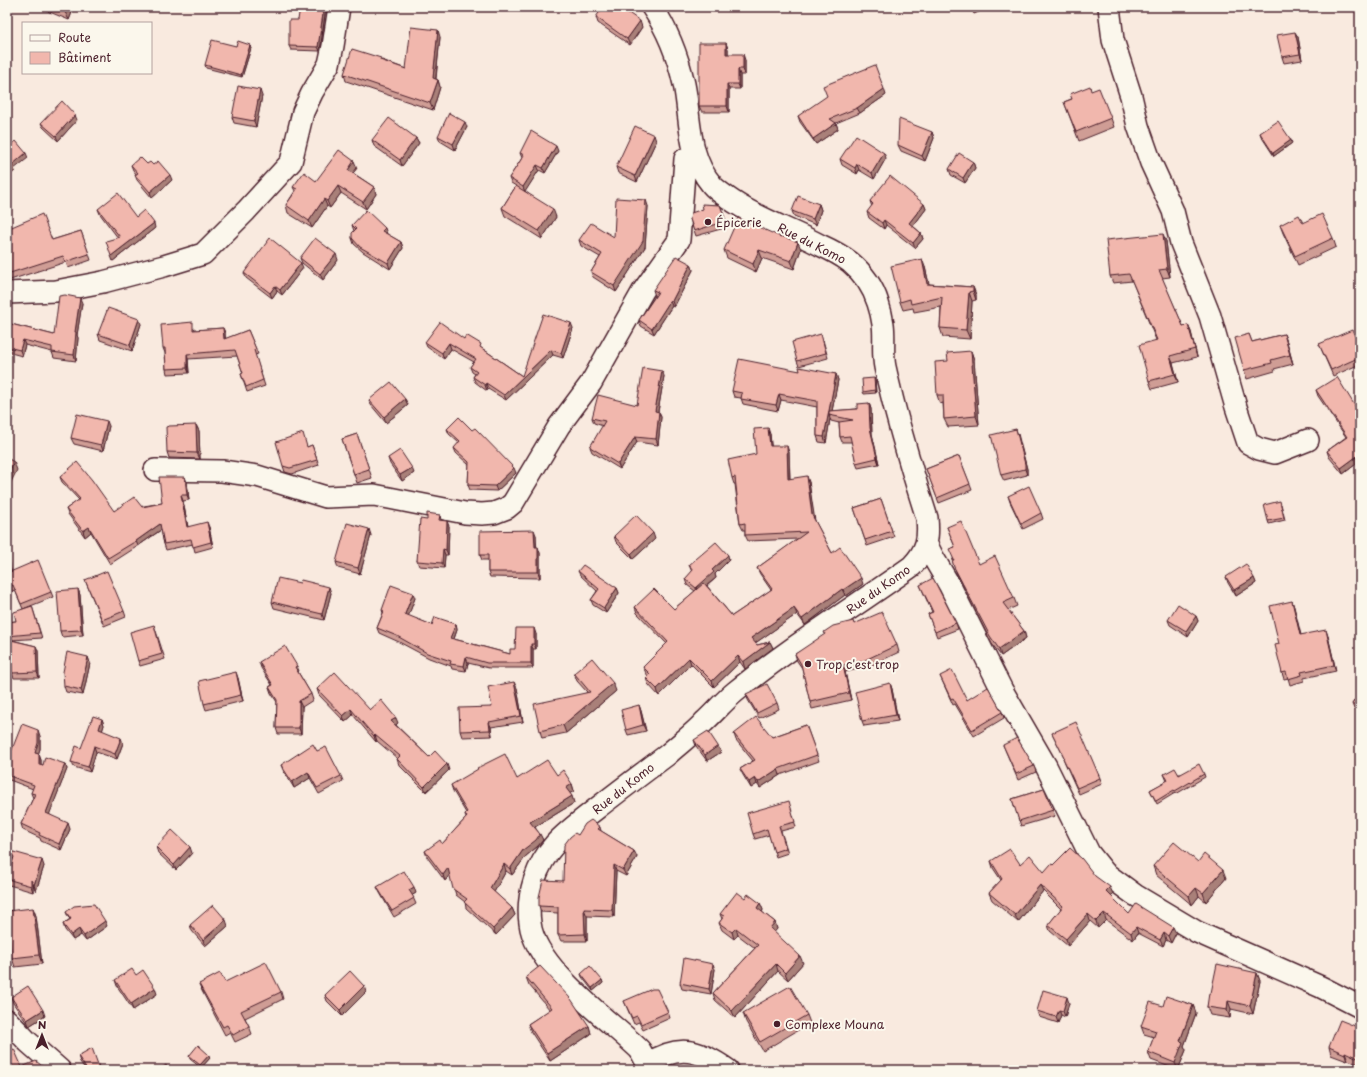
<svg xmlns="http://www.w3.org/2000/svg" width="1367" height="1077" viewBox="0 0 1367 1077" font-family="'Playpen Sans',sans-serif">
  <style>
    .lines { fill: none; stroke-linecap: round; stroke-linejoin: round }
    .minor-casing { stroke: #4a1f2b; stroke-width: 24 }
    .minor { stroke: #fbf7ec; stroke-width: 21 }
    .wall { fill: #cf9d95; stroke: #4a1f2b }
    .shaded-wall { fill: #a98079; stroke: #4a1f2b }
    .building { fill: #f1b7ad; stroke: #4a1f2b }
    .poi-dot { fill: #4a1f2b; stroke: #fbf7ec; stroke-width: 1.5 }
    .labels { text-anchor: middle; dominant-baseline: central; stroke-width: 4; stroke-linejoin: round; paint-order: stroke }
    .poi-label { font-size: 12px; fill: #4a1f2b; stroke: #fbf7ec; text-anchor: start }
    .street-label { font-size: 12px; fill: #4a1f2b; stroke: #fbf7ec }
  </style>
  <rect width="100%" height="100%" fill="#f9eadf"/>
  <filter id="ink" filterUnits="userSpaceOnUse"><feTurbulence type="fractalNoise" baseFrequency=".025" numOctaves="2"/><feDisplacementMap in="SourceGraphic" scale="8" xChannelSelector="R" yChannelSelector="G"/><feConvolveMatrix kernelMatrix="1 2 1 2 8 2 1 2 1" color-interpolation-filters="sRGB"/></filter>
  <g filter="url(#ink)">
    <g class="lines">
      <!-- minor casing -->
      <g class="minor-casing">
        <path id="minor" d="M1109,7L1113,40L1131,96L1138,126L1151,163L1173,211L1181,243L1210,316L1236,407L1248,443L1259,449L1275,453L1308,440
          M7,293L56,291L103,282L164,266L203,254L246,211L291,162L303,112L312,93L329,64L333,46L339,7
          M155,470L222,471L257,476L326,497L374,495L465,513L482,514L494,513L507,508L513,503L559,426L591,383L643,291L679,240L685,159L694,153
          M927,545L933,557L950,586L1002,690L1046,766L1089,853L1105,873L1135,895L1197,932L1321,987L1360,1007
          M7,1020L28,1042L60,1070
          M648,1064C679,1043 700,1050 728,1070
          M648,1070V1064L647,1063L640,1050C608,1019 535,968 530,923C526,895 537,864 555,844C567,831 582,820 596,809C619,791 643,773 667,755C679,744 693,734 704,722C715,712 724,701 735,692C791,646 853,608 912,566C927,550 929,539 927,518C911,468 896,418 885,367C882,353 885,338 883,324C882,317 880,309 878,303C873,287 862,272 850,262C841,255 831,250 820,245C792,230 761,220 734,202C727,197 717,191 712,185C687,156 691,118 684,84C678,57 667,29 652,7"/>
      </g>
      <!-- minor -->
      <use href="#minor" class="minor"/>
    </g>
    <!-- wall -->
    <path class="wall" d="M39,7H74L69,20L40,8Z
      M139,7H149L147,10Z
      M326,7L320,51L291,50L289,46L298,20Z
      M971,7H990L974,14Z
      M596,17L642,27L630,45L598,23Z
      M440,37L436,79L438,80L440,87L433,110L346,81L344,74L382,60L406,69Z
      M1298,37L1302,60L1284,63L1282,57Z
      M726,43L728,49V54L745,60V75H740V89H729V112H702L699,106Z
      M250,45L251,48L242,77L206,68L205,65L236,46Z
      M1091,91L1111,118L1114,127L1079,141L1064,102Z
      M886,95L860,113L836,123L838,129L816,144L800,122L798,116Z
      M262,96L256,127L234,123L232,117Z
      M77,120L58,141L43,127L41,123Z
      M467,127L455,150L440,141L438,136Z
      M932,132L934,138L925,161L901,151L898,145Z
      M1260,133L1292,143L1274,156L1261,136Z
      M416,138L419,143L402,166L374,146L372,140Z
      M656,141L637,182L618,173L616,167Z
      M558,151L545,173L539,170L525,191L556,217L542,239L505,216L502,208L516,186L511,183L509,178L522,158L520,153Z
      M886,158L874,179L859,170L857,174L842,165L840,159Z
      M973,162L975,168L965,183L951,175L949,169Z
      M147,164L153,165L172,180L152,198L137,180L135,175L136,174L133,170L131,165Z
      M357,168L353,173L374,187L376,194L366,209L341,193L330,208L327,206L312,228L288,213L286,205L295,191L293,187L316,181Z
      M870,201L924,204L926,209L913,226L921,233L923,239L915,248L886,225L884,229L869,218L867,212L872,207Z
      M819,204L821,210L816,225L794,216L792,211Z
      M720,205L728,227L696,236L690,219Z
      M648,206L645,247L616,292L593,277L591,272L600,257L581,246L579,240L614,237Z
      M98,209L136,217L155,228L113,261L118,238L100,214Z
      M352,225L387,234L401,242L403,248L390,269L363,252L354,244L352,238L354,231Z
      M1280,225L1333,238L1336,247L1298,265L1283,233Z
      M7,229L52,240L81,231L91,260L68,268L66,262L7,281Z
      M1166,241L1170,277L1162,278L1183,326L1188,325L1191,332L1197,357L1173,363L1178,382L1152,389L1149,381L1156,340L1132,281L1113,283L1110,276Z
      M801,249L794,269L762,258L756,272L727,258L724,250Z
      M300,258L338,260L323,280L302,263Z
      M691,264L693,270L674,307L672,306L654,334L641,326L639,320L655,296L653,290Z
      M925,267L929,284L973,287L976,295V300L972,301L970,339L943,337L940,328L941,307L914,312L913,308L903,310L900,302Z
      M303,268L282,295L277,291L272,298L246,278L244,273Z
      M82,303L77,335L78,338L76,361L54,358L52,352L25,345L22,356L7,352V323L54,335Z
      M141,324L132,351L100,340L98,334Z
      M195,328V330L223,328L225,333V339L248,330L258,354L255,355L265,386L247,392L241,374L243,373L237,356L188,359L189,373L167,374L166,369L165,353L163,348Z
      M573,328L563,358L553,355L506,400L488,389L487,391L475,382L473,377L475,374L472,372L470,367L474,362L451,349L444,359L427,347L425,342L464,339L483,349L522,376Z
      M1249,334L1252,342L1284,334L1287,342L1293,364L1274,369L1275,371L1247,379L1244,370Z
      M823,340L828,358L799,366L797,361Z
      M1319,344L1360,346V364L1333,376Z
      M971,351L974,360L979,425L948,427L944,419L943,403L940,404L937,395L948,361Z
      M800,371L836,374L838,380L832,411L857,409L869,403L871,409L872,434L879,464L858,468L856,463L852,442H842L840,437L839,423L831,421L830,419L826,443L819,442L817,436V407L781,400L778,411L743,404L741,398L734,397L732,391Z
      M664,376L658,412L661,417L658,445L637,442L620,469L592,452L590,447L603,426L594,423L592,418L637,405Z
      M875,380L876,393L864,394L863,392Z
      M1316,390L1360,414V461L1343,474L1329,457L1327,451L1346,437L1318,396Z
      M405,399L408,405L386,423L371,405L369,400Z
      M196,425L199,431L200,459L169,458L167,452Z
      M109,426L103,451L74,444L71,438Z
      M447,429L516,473L497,491L470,490L468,485L469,465L456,453L454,448L459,443L449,434Z
      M357,434L372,478L357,483L342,439Z
      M770,434L771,446L789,452L790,479L809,482L814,519L832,553L863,584L846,596L845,595L805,625L797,614L755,643L757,645L770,642L773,648L745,669L740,662L714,687L691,664L659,696L648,684L646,678L648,676L646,673L643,667L667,644L637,613L635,607L674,609L695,591L687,585L685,579L692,572L689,565L729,560L715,574L716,578L707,586L732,616L771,590L760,574L757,568L798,539L748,541L745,535V530H743L740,524L735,484H734L732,478L756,454Z
      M1018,434L1027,469V475L1004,481L1001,475Z
      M312,445L319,465L292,474L285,472L283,466L307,447Z
      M959,456L972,490L939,503L926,469Z
      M388,458L414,473L402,481L390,464Z
      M60,477L114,511L162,503L187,482L189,500L183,501L188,527H209L213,547L195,552L193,544L166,550L164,544L161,530L138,546L110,564L91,532L85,537L68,514L66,509L79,500L62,482Z
      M1008,496L1041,513L1043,519L1023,529L1010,502Z
      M881,499L894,537L867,546L854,508Z
      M1281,504L1285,520L1269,524L1268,521Z
      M440,515L441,520L449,526L448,555H445L444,568L419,566L417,561L427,520Z
      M947,527L979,564L1014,598L1017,606L1008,610L1024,631L1026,638L1001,656L992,644L957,574L952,560H953L955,547Z
      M371,535L360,574L338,568L336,562Z
      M536,535V547L540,553V578L490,577L488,572V560H482L480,555Z
      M614,536L655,539L633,559L616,542Z
      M7,549L11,572L51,592L53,597L23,609L32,606L42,638L12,640L36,646L38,651L39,678H14L12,673L11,641H7V622L16,621L23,609L15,590L7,593Z
      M578,571L617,588L619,593L606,613L593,605L591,600L597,591L580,575Z
      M1226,577L1254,578L1256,583L1236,596L1228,583Z
      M85,580L124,611L126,617L104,626Z
      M920,585L956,623L958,629L937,637L928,614L932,612Z
      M78,589L80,595L83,635L62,637L60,631Z
      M331,593L324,620L274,608L272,602Z
      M415,598L408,616L432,625L456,624L457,630L454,639L510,654L536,634V649H533V668H489L468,663L466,671L452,669L451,666L429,658L399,642L379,633L377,628L383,613L382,610Z
      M1292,601L1294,607L1301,635L1328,636L1336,671L1304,678V681L1290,685L1288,678L1284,679L1282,673L1279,644Z
      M1196,616L1198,621L1188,637L1170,625L1168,620Z
      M854,624L897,645L899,652L868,667L845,672L851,700L812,709L810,702L802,668L797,661L795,654Z
      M154,625L165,659L140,666L138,661Z
      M88,657L90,663L83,695L66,692L64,686Z
      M259,662L299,671L298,672L311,694L313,700L302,707L301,734H278L276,728L277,702L271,693L269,687L272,685L261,668Z
      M574,673L616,691L566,733L542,738L540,731L587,692L577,681Z
      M940,676L967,700L1002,712L1004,718L974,736L955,704L953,705Z
      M238,678L243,701L206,710L204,704Z
      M890,683L892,689L898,721L864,726L862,721Z
      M517,688L523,722L491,727L492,736L462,737L460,731Z
      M317,689L370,710L398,723L396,725L429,757L449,770L426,792L399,765L397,759H398L377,741L376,742L353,715L345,722L319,695Z
      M1360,693V714L1354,709L1352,704Z
      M746,694L777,703L779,709L759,718L748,700Z
      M639,705L641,711L646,731L628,735L626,730Z
      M102,719L104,725L102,731L123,743L117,759L96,752L90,772L74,767L71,762L81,748Z
      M806,725L819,761L780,775L760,788L757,784L751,788L743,775L740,769L753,761L736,740L734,734L772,737Z
      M1052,733L1100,778L1102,784L1079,794L1065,763L1063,758L1064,757Z
      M40,736V749L38,754L41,760V765L65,764L67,769L49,814L70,829L61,850L41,841L40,838L23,830L21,824L33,798L31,793L33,789L7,779V756L9,757Z
      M694,740L721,752L707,761L696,746Z
      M1003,745L1034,766L1036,772L1018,780Z
      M317,751L341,776L343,781L319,794L310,778L294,788L283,770L281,765Z
      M1164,774H1204L1205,777L1176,794L1175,793L1157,804L1150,790L1167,781Z
      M557,775L572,784L574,791L570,793L574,803L535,827L543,840L538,846L526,856L512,875L506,871L494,892L512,908L515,915L496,935L466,908L465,902L456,895L450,875L445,881L427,857L425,851L442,844L466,818L465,814L466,813L453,791L451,785Z
      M1044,789L1055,816L1021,826L1012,799Z
      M790,806L796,827L781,831L788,853L776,857L769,835L755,839L753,834Z
      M600,827L601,831L634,851L637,857L626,876L616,871L614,917L587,916V941H561L558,935V913L541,912L539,906L563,881L578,835Z
      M156,847L192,853L176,870L158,853Z
      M10,851L44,866L36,891L33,885V892L9,885L7,879L13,859L12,857Z
      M991,861L1020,864L1044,872L1053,865L1095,876L1113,894L1110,896L1129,914L1176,933L1171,943L1166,940L1163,946L1138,933L1133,940L1106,920L1098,928L1090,921L1068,946L1050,931L1048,925L1061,909L1043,891L1018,922L992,900L989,893L1001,880L993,868Z
      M1198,862L1226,878L1206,902L1199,896L1192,905L1156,875L1153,866Z
      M377,887L416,893L412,895L416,904L394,917L380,893Z
      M745,898L760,903L763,910L762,912L775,922L777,929L774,932L803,963L788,980L778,971L735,1018L715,1000L713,993L755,948L738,935L734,939L722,930L719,923L722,919L720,914Z
      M33,908L36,916L42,964L15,967L12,958Z
      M66,912L107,926L86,941L81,935L73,940L65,930L63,924L70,919L68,917Z
      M190,925L228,926L205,946L192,931Z
      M715,969L711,994L682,989L680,983Z
      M1257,973L1260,981L1253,1014L1231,1009L1230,1018L1210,1015L1207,1007L1211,993Z
      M581,974L602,980L603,983L593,991L582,977Z
      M526,977L589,1026L591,1034L550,1061L531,1032L528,1024L550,1010L529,985Z
      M115,980L157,994L133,1010L117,986Z
      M225,982L281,992L283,999L245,1018L249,1026L252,1034L235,1042L230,1032L225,1035L202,991L199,984Z
      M366,992L342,1016L327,1001L325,995Z
      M11,997L45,1016L29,1026L13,1003Z
      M624,1001L668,1012L670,1018L643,1030L639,1022L634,1024Z
      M1069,1003L1065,1017L1061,1015L1058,1023L1039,1017L1037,1011Z
      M1193,1005L1196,1013L1184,1046L1186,1050L1178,1070L1151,1060L1148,1052L1154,1037L1144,1034L1141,1026L1163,1006Z
      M743,1013L807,1015L810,1023L763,1051L746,1022Z
      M1360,1028V1065L1348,1060L1347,1061L1331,1055L1329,1047Z
      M78,1056L100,1070H86L80,1062Z
      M189,1056L210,1058L201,1068L190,1059Z"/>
    <!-- shaded-wall -->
    <path class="shaded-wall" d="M7,7H13L7,14Z
      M67,7H74L69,20L65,12Z
      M324,7H326L320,51L318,47Z
      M640,21L642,27L630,45L627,39Z
      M438,30L440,37L435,85L433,78Z
      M1295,32L1298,37L1302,60L1300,54Z
      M726,43L728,49V60L726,54Z
      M250,45L251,48L242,77L241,75Z
      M743,54L745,60V75L743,69Z
      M738,69L740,75V89L738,84Z
      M438,80L440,87L433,110L430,103Z
      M727,84L729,89V112L727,106Z
      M884,89L886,95L860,113L857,108Z
      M260,90L262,96L256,127L254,121Z
      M75,115L77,120L58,141L56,136Z
      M465,122L467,127L455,150L453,144Z
      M836,123L838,129L816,144L813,139Z
      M932,132L934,138L925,161L922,156Z
      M654,135L656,141L637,182L635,176Z
      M416,138L419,143L402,166L400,160Z
      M1291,140L1292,143L1274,156L1273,153Z
      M556,146L558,151L545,173L543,168Z
      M26,153L28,158L14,169L15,171L7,177V171L12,165Z
      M884,153L886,158L874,179L872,173Z
      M354,161L357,168L350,177L348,170Z
      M973,162L975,168L965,183L963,178Z
      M857,164L859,170L857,174L855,168Z
      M537,165L539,170L525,192L523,187Z
      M170,175L172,180L152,198L150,192Z
      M338,186L341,193L330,208L327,201Z
      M374,187L376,194L366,209L363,202Z
      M324,199L327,206L312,228L309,221Z
      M646,200L648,206L645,247L616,292L614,286Z
      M819,204L821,210L816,225L813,219Z
      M924,204L926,209L911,229L909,223Z
      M553,209L556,217L542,239L539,231Z
      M884,220L886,225L884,229L882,223Z
      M154,223L155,228L113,261L111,256Z
      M385,228L387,234L382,231Z
      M921,233L923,239L915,248L913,243Z
      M1163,234L1166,241L1170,277L1167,269Z
      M401,242L403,248L390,269L388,263Z
      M798,242L801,249L794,269L791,261Z
      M759,250L762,258L756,272L753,264Z
      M336,254L338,260L323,280L320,274Z
      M922,259L925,267L931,293L927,284Z
      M301,263L303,268L282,295L280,290Z
      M691,264L693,270L674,307L672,301Z
      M275,286L277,291L272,298L270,293Z
      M973,287L976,295V300L973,291Z
      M969,292L972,301L970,339L966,330Z
      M80,298L82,303L77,335L78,338L76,361L74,355L75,332Z
      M670,301L672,306L654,334L652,329Z
      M139,319L141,324L132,351L130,345Z
      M571,323L573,328L563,358L561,353Z
      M1188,325L1191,332L1197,357L1195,349Z
      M223,328L225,333L226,345L224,339Z
      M1284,334L1287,342L1293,364L1290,355Z
      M23,340L25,345L22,356L20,350Z
      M449,343L451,349L444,359L442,353Z
      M551,350L553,355L506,400L504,395Z
      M971,351L974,360L979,425L976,416Z
      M187,354L188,359L189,373L187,368Z
      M1170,356L1173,363L1178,382L1175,374Z
      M662,371L664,376L657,417L655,411Z
      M836,374L838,380L831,416L829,415L830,419L826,443L824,437Z
      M874,378L875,380L876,393L875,390Z
      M486,383L488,389L487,391L485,385Z
      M779,394L781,400L778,411L776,405Z
      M405,399L408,405L386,423L384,417Z
      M869,403L871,409L872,434L879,464L877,458L870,428Z
      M659,412L661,417L658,445L656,439Z
      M107,421L109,426L103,451L101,445Z
      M196,425L199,431L200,459L197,453Z
      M768,428L770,434L772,453L770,446Z
      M1016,429L1027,469V475L1025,469Z
      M635,437L637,442L620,469L618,464Z
      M787,446L789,452L790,485L788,479Z
      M1360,454V461L1343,474L1341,468Z
      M14,462L17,470L7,490V476Z
      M412,468L414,473L402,481L400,475Z
      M514,468L516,473L497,491L495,486Z
      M807,476L809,482L815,521L812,515Z
      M185,477L187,482L189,500L187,495Z
      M181,495L183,501L189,533L187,527Z
      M447,521L449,526L448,555L446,550Z
      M207,522L209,527L213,547L211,542Z
      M160,524L162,529L138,546L136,541Z
      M89,527L91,532L85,537L83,531Z
      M369,529L371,535L360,574L358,568Z
      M534,530L536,535L537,553L535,547Z
      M653,533L655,539L633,559L631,554Z
      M538,547L540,553V578L538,572Z
      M7,549L8,552L12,577L10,572Z
      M443,549L445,555L444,568L442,563Z
      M728,555L729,560L715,574L716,578L697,593L696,588L712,570Z
      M861,578L863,584L846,596L843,590Z
      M1254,578L1256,583L1236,596L1234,590Z
      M329,587L331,593L324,620L322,614Z
      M617,588L619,593L606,613L604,608Z
      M78,589L80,595L83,635L81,630Z
      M842,589L845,595L805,625L802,619Z
      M413,593L415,598L407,620L405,614Z
      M1292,601L1294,607L1302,641L1300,635Z
      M794,608L797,614L754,644L751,638Z
      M1196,616L1198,621L1188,637L1186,631Z
      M456,624L457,630L452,644L450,638Z
      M534,628L536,634V649L534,644Z
      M1326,630L1328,636L1336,671L1334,665Z
      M1024,631L1026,638L1001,656L999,649Z
      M770,642L773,648L745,669L743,662Z
      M531,644L533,649V668L531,663Z
      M36,646L38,651L39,678L37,672Z
      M738,656L740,662L714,687L712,681Z
      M88,657L90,663L83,695L81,690Z
      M466,657L468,663L466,671L464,666Z
      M689,658L691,664L659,696L657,689Z
      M843,665L845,672L851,700L849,693Z
      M297,666L299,671L297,673L295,667Z
      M236,672L238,678L243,701L241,695Z
      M514,682L517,688L523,722L521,716Z
      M613,683L616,691L566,733L563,725Z
      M890,683L892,689L898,721L896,715Z
      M299,701L302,707L301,734L299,728Z
      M639,705L641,711L646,731L643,725Z
      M351,709L353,715L345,722L343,716Z
      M396,718L398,723L393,727L391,721Z
      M102,719L104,725L101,735L99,729Z
      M489,722L491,727L492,736L490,730Z
      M38,730L40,736V749L37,758L35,753Z
      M375,735L377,741L376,742L374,736Z
      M121,738L123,743L117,759L115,754Z
      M94,746L96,752L90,772L88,767Z
      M718,746L721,752L707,761L705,755Z
      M39,754L41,760V770L39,765Z
      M65,764L67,769L48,818L46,813Z
      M447,764L449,770L426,792L424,787Z
      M778,769L780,775L760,788L758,782Z
      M308,772L310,778L294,788L292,782Z
      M755,778L757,784L751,788L749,782Z
      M572,784L574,791L569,794L566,788Z
      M572,796L574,803L533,828L530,822Z
      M68,823L70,829L61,850L59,844Z
      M540,834L543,840L538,846L526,856L512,875L510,869L523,850Z
      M190,847L192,853L176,870L174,865Z
      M634,851L637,857L626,876L623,870Z
      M42,860L44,866L36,891L34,885Z
      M504,864L506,871L493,894L490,888Z
      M614,865L616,871L614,917L612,910Z
      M448,868L450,874L445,881L443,875Z
      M1223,870L1226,878L1206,902L1203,893Z
      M31,880L33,885V892L31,886Z
      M1040,885L1043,891L1018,922L1015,915Z
      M414,887L416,893L411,896L409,890Z
      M1110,887L1113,894L1108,898L1106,891Z
      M1196,888L1199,896L1192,905L1189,896Z
      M760,903L763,910L760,915L757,908Z
      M33,908L36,916L42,964L39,955Z
      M512,908L515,915L496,935L493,929Z
      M584,909L587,916V941L585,934Z
      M1104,913L1106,920L1098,928L1096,921Z
      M1088,914L1090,921L1068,946L1066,939Z
      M226,920L228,926L205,946L203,940Z
      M105,921L107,926L86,941L84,936Z
      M775,922L777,929L772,935L770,928Z
      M1136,927L1138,933L1133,940L1131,933Z
      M1173,927L1176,933L1171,943L1168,936Z
      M736,928L738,935L734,939L732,932Z
      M79,929L81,935L73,940L71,935Z
      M1164,933L1166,940L1163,946L1160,940Z
      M800,956L803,963L788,980L785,973Z
      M713,964L715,969L711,994L709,989Z
      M776,964L778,971L735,1018L732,1011Z
      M1257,973L1260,981L1253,1014L1250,1006Z
      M602,980L603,983L593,991L592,988Z
      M364,986L366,992L342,1016L340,1010Z
      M155,988L157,994L133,1010L131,1004Z
      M1067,997L1069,1003L1065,1017L1063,1011Z
      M1228,1001L1231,1009L1230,1018L1227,1010Z
      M1193,1005L1196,1013L1184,1046L1186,1050L1178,1070L1175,1063L1180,1041Z
      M43,1010L45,1016L29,1026L27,1020Z
      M1059,1010L1061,1015L1058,1023L1056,1017Z
      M589,1026L591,1034L550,1061L547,1053Z
      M1345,1052L1348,1060L1347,1061L1345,1054Z
      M209,1055L210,1058L201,1068L200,1065Z"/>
    <!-- building -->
    <path class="building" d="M54,7H67L65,12Z
      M300,7H324L318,47L289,46V20H298Z
      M603,7H620L640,21L627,39L596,17Z
      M411,27L438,30L433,78L438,80L430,103L344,74L352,49L381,58L380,60L406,69Z
      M1295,32L1300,54L1282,57L1277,35Z
      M212,40L236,46L238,41L250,45L241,75L205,65Z
      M699,43H726V54H743V69H738V84H727V106H699Z
      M875,65L884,89L857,108L830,119L836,123L813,139L798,116L827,96L823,86Z
      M238,86L260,90L254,121L232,117Z
      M1090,86L1091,91L1099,88L1111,118L1076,132L1064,102L1072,99L1070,94Z
      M62,101L75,115L56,136L41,123Z
      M449,113L465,122L453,144L438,136Z
      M389,118L416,138L400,160L372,140Z
      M899,119L932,132L922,156L898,145Z
      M1278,121L1291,140L1273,153L1260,133Z
      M635,126L654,135L635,176L616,167Z
      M531,131L556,146L543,168L537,165L523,187L509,178L524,155L520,153Z
      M856,135L884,153L872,173L857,164L855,168L840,159Z
      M16,141L26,153L12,165L13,166L7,171V148Z
      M339,150L354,161L348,170L374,187L363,202L338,186L327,201L324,199L309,221L286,205L297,189L293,187L304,172L316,181Z
      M959,153L973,162L963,178L949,169Z
      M140,157L147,164L150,162L153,165L158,161L170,175L150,192L135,175L138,173L131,165Z
      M890,176L924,204L909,223L921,233L913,243L884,220L882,223L867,212L873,204L870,201Z
      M516,186L553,209L539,231L502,208Z
      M118,193L136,217L144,210L154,223L111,256L106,241L120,237L98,209Z
      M798,196L819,204L813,219L792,211Z
      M616,198L646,200L643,241L614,286L591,272L602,254L579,240L591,223L614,237Z
      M702,204L720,205L726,221L694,231L690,219L691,213L703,209Z
      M366,210L385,228L382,231L401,242L388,263L360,247L352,238V233L356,229L352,225Z
      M42,214L52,240L81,231L89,254L65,262L63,256L7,274V229Z
      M1322,214L1333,238L1295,256L1280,225L1299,215L1303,223Z
      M738,218L781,237V236L798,242L791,261L759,250L753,264L724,250Z
      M1163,234L1167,269L1159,270L1183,326L1188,325L1195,349L1170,356L1175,374L1149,381L1139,345L1157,340L1129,274L1110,276L1106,240Z
      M270,238L301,263L280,290L275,286L270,293L244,273Z
      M315,238L336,254L320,274L300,258Z
      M676,256L691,264L672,301H670L652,329L639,320L658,292L653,290Z
      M922,259L927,284L973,287V291L969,292L966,330L940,328L942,297L911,304L910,299L900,302L891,266Z
      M65,295L80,298L75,332H76L74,355L52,352V347L23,340L20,350L7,347V323L54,335L59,296Z
      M108,308L139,319L130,345L98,334Z
      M543,314L571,323L561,353L551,350L504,395L486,383L485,385L473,377L477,372L470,367L476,359L449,343L442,353L425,342L440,322L464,339L466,335L481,344L480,347L522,376Z
      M193,322V330L223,328L224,339L248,330L256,349L254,350L263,380L246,387L241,374L243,373L235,350L187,354V368L166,369L165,348H163L161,325Z
      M1352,330L1360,346V357L1331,370L1319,344Z
      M821,334L826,353L797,361L792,342Z
      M1249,334L1252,342L1284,334L1290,355L1271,360L1272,363L1244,370L1235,338Z
      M971,351L976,416L944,419L943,395H937L935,362L948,361L947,353Z
      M739,359L800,371L799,367L836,374L824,437L817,436V401L779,394L776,405L741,399L742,393L732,391Z
      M643,368L662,371L655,411L659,412L656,439L635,437L618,464L590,447L605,421L592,418L598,395L637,405Z
      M1337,377L1360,414V454L1341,468L1327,451L1347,437L1316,390Z
      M874,378L875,390L863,392L862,379Z
      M391,382L405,399L384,417L369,400Z
      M869,403L870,428L877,458L856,463L850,436L840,437L839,422L853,420L829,415V411L857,409V404Z
      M77,414L107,421L101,445L71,438Z
      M459,417L472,430L475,428L514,468L495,486L468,485L469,462L454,448L460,441L447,429Z
      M196,425L197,453L167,452L166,427L169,426Z
      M768,428L770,446H787L788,479L807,476L812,515L832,553L840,547L861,578L843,590L842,589L802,619L794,608L751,638L757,645L770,642L743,662L738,656L712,681L689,658L657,689L646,678L650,674L643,667L668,642L635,607L654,589L674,609L704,583L732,616L772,589L757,568L807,532L745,535V523L740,524L735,477L732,478L728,460L756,454L754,429Z
      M1016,429L1025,464V469L1001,475L991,435Z
      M303,433L307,447L312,445L317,460L290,468L283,466L276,442Z
      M357,434L369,469L354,474L342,439Z
      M400,450L412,468L400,475L388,458Z
      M959,456L970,484L937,498L926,469Z
      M7,458L14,462L7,476Z
      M77,462L92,480L114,511L134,497L142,507L162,503L159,477H185L187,495H181L187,527L207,522L211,542L193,547L191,539L164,544L160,524L136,541L108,558L89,527L83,531L66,509L80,499L60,477Z
      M1029,486L1041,513L1021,524L1008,496Z
      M881,499L892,531L865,540L854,508Z
      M1280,501L1284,518L1268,521L1264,505Z
      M427,513L440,515L439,520L447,521L446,550L443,549L442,563L417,561L420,519L427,520Z
      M636,515L653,533L631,554L614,536Z
      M961,521L979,564L995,556L1014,598L1003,603L1024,631L999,649L990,636L954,567L952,560H954L949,549L955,547L947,527Z
      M347,523L369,529L358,568L336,562Z
      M534,530L535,547H538V572H488V555H480V531Z
      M716,542L728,555L712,570L714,572L696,588L685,579L693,570L689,565Z
      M7,553L10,572L38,560L51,592L21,604L13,585L7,588Z
      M1246,564L1254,578L1234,590L1226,577Z
      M583,565L617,588L604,608L591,600L599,589L578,571Z
      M107,571L124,611L102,620L85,580Z
      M278,578L300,583L301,580L329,587L322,614L272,602Z
      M933,578L956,623L935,632L928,614L933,612L920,585Z
      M391,585L413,593L405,614L432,625L435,617L456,624L450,638L510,654V649H515L516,628H534V644H531V663H487L466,657L464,666L450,664L451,661L427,653L397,636L377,628L384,611L382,610Z
      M78,589L81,630L60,631L57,591Z
      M1292,601L1300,635L1326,630L1334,665L1301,672L1302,675L1288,679L1286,672L1282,673L1275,645L1279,644L1270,606Z
      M1178,604L1196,616L1186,631L1168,620Z
      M32,606L40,633L7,636V622L16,621L14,612Z
      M882,612L897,645L865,660L843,665L849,693L810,702L801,664L795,654L825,634L824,632L833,626L853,621L854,624Z
      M154,625L162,654L138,661L130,632Z
      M11,640L36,646L37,672L12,673Z
      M285,646L297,666L295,667L311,694L299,701V728H276L277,700L269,687L273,685L259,662Z
      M67,652L88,657L81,690L64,686L63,672Z
      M592,658L613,683L563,725L540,731L534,704L590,692L574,673Z
      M952,670L967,700L988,687L1002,712L972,730L953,698L951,699L940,676Z
      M236,672L241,695L204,704L199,681Z
      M335,672L370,710L381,700L396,718L391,721L429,757L435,751L447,764L424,787L397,759L400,756L375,735L374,736L351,709L343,716L317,689Z
      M514,682L521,716L489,722L490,730L460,731L459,708L492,707L488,687Z
      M890,683L896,715L862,721L855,692Z
      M767,684L777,703L757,713L746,694Z
      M1360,693V709L1352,704Z
      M639,705L643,725L626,730L621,710Z
      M93,716L102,719L99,729L121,738L115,754L94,746L88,767L71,762L76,746L81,748Z
      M756,717L772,737L806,725L817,755L778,769L758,782L755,778L749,782L740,769L755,760L734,734Z
      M1076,722L1100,778L1077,788L1063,758L1064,757L1052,733Z
      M22,724L38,730V743L35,753L39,754V765H43L45,757L65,764L46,813L68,823L59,844L39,835L40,833L21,824L35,794L31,793L34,785L7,775V756L9,757Z
      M708,731L718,746L705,755L694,740Z
      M1017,738L1034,766L1016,774L1003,745Z
      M313,744L317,751L326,747L341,776L317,788L308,772L292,782L281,765Z
      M505,754L517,779L547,760L557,775L563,770L572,784L566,788L572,796L530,822L540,834L536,840L523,850L510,869L504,864L490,888L512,908L493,929L464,902L467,899L453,889L448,868L443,875L425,851L440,840L442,844L467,817L465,814L467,812L451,785L478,769L477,768Z
      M1199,764L1204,774L1175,791L1174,790L1156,801L1150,790L1168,780L1164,774L1175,768L1179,775Z
      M1044,789L1053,810L1019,821L1012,799Z
      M789,801L795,822L779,826L786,848L774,852L767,829L753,834L747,813Z
      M591,820L600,827L598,829L634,851L623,870L614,865L612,910L584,909L585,934L558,935V907L539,906V897L543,880L563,881L564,845L570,837L575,833L578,835L585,824Z
      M172,830L190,847L174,865L156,847Z
      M1174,842L1198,862L1204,854L1223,870L1203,893L1196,888L1189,896L1153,866Z
      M1070,848L1082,859L1095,876L1110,887L1106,891L1129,914L1136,904L1173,927L1168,936L1164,933L1160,940L1136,927L1131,933L1104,913L1096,921L1088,914L1066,939L1048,925L1063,906L1040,885L1015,915L989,893L1002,879L991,861L1010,849L1020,864L1030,855L1044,872L1051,864L1053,865Z
      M10,851L42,860L34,885L31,880V886L7,879L14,857Z
      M404,871L414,887L409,890L414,898L392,911L377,887Z
      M737,892L745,898L748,894L760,903L757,908L775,922L770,928L800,956L785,973L776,964L732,1011L713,993L758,945L736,928L732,932L719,923L724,916L720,914Z
      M94,904L105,921L84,936L79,929L71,935L63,924L71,919L66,912L74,906Z
      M213,905L226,920L203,940L190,925Z
      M33,908L39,955L12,958L7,919V911Z
      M684,958L713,964L709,989L680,983Z
      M266,962L281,992L241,1011L249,1026L233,1035L227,1025L223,1027L199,984L220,973L225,982Z
      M1217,964L1257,973L1250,1006L1228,1001L1227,1010L1207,1007L1209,993H1211Z
      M540,966L571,999L589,1026L547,1053L528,1024L552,1008L526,977Z
      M590,966L602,980L592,988L581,974Z
      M132,969L136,975L143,970L155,988L131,1004L115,980Z
      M350,971L364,986L340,1010L325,995Z
      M28,986L43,1010L27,1020L11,997Z
      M790,986L807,1015L760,1042L743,1013Z
      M652,989H657L668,1012L641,1024L637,1016L632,1018L624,1001Z
      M1043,990L1067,997L1063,1011L1059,1010L1056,1017L1037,1011Z
      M1166,996L1193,1005L1180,1041L1183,1042L1175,1063L1148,1052L1156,1031L1141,1026L1150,1002L1163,1006Z
      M1340,1020L1360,1028V1059L1345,1052V1054L1329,1047Z
      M198,1045L209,1055L200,1065L189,1056Z
      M92,1048L100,1070H87L78,1056Z
      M14,1049L22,1067L36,1061L47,1070H10L9,1068L7,1069V1052Z
      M166,1065L169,1070H159Z"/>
  </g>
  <!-- markers -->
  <g class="poi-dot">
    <circle cx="708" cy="222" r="4"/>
    <circle cx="808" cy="664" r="4"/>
    <circle cx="777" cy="1024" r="4"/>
  </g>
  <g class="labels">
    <!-- poi labels -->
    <g class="poi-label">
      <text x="716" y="222">Épicerie</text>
      <text x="816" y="664">Trop c'est trop</text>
      <text x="785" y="1024">Complexe Mouna</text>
    </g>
    <!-- street labels -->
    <g class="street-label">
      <text transform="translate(812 243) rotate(27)">Rue du Komo</text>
      <text transform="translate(878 589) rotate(-35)">Rue du Komo</text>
      <text transform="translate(623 788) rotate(-38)">Rue du Komo</text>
    </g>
  </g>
  <!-- margin -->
  <rect width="1367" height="1077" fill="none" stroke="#fbf7ec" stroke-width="24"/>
  <rect x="12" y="12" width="1343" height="1053" fill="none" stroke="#4a1f2b" stroke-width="1.5" filter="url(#ink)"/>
  <!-- legend -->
  <rect x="22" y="22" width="130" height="52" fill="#fbf7ec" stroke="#b4a19f"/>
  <rect x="30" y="35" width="20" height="6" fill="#fbf7ec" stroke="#b4a19f"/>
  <text x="58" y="42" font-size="12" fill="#4a1f2b">Route</text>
  <rect x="30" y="52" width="20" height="12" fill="#f1b7ad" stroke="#b4a19f"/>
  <text x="58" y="62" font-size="12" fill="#4a1f2b">Bâtiment</text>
  <!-- north arrow -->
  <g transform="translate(42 1035)" stroke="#fbf7ec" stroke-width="3" paint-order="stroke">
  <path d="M0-3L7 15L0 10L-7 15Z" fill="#4a1f2b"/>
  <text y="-6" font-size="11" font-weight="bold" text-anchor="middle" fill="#4a1f2b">N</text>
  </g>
</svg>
